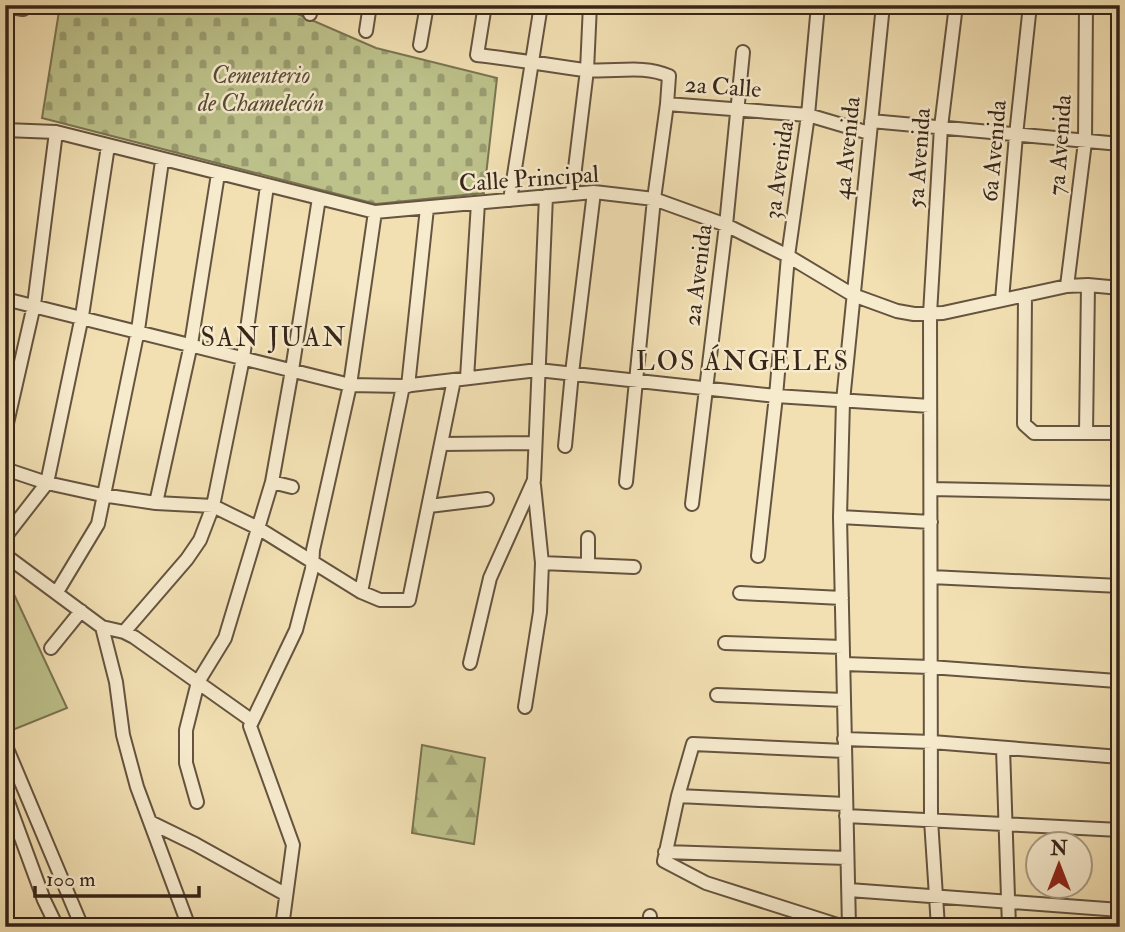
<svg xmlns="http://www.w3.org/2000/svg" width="1125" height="932" viewBox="0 0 1125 932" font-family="'IM FELL Double Pica',serif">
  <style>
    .grass { fill: #bdc28b; stroke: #7a7452; stroke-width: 2 }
    .forest { fill: url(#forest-firs); stroke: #7a7452; stroke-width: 2 }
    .cemetery { fill: url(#cemetery-stones); stroke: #7a7452; stroke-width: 2 }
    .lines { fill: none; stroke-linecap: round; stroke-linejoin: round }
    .minor-casing { stroke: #65543f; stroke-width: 16 }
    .minor { stroke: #f7ebce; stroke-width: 12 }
    .labels { text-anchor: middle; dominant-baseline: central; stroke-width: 5; stroke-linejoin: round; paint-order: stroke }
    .park-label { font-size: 24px; font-style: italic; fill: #584c35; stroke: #f7ebce }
    .street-label { font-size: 24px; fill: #362518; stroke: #f7ebce }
    .neighbourhood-label { font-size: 26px; letter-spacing: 2px; fill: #362518; stroke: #f7ebce }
  </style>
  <defs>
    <pattern id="forest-firs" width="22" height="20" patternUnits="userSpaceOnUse" patternTransform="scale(1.75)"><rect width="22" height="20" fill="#bdc28b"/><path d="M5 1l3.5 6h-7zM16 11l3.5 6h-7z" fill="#9a9d71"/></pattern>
    <pattern id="cemetery-stones" width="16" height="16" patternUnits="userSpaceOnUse" patternTransform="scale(1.75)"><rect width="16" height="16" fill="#bdc28b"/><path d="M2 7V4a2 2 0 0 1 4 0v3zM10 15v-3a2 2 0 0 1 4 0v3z" fill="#9a9d71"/></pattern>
  </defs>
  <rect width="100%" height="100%" fill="#f2e0b3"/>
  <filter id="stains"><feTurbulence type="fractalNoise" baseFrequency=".00286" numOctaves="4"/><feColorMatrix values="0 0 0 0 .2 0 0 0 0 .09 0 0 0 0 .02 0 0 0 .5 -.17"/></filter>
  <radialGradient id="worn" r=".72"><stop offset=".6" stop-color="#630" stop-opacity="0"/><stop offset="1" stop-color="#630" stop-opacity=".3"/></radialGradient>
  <!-- grass -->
  <path class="grass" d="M5,575L67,708L5,733Z"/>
  <!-- forest -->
  <path class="forest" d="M422,745L485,758L474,844L412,833Z"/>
  <!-- cemetery -->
  <path class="cemetery" d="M60,5H277L376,48L497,78L484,193L376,204L42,118Z"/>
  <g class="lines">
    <!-- minor casing -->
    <g class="minor-casing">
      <path id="minor" d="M485,5L477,55C513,59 548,65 584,70C613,73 642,64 669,76L667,104L808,115L869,133
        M5,6L23,9L29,5
        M310,14L312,5
        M366,31L370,5
        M420,45L427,5
        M871,121L1120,144
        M5,130L56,132L375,212L594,192L654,199L726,225L788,256L853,295L897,311L914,314L943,313L1067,286L1088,285L1120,288
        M572,193L587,70L590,5
        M510,200L541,5
        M1067,286L1085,142L1086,5
        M1025,295L1024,424L1034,433H1120
        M5,299L350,385L403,386L538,370L776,396L930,406
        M1002,300L1016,135L1030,5
        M467,378L478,203
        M408,386L427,208
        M5,432L34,305L56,132
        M1086,433L1088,285
        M442,444L535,443
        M565,446L572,373L594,192
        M5,469L47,483L102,495L156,503L213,506L258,528L361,592L380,600H409L454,380
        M272,482L292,487
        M626,482L654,199L667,104
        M931,489L1120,493
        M156,503L191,344L218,174
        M692,504L726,225L743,52
        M429,506L487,499
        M840,517L931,522
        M5,537L47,483L82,316L108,146
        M588,538V564
        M5,555L102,627L124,632L134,637L251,720
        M758,556L776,396L788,256L808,115L818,5
        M542,563L634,567
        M931,577L1120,586
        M57,592L98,524L138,330L162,161
        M361,592L403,386
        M740,593L842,598
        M102,627L116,682L123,735L137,787L189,927
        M124,632L187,559L200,540L213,506L243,358L267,186
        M725,643L843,647
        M51,648L81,611
        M470,663L490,578L534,480L546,196
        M844,664L930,667L1117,681L1120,670
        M717,695L844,700
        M525,707L540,612L542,563L534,485
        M844,739L932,742L1120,757
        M5,744L82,927
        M1003,748L1009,927
        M5,794L44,900L57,927
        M678,796L845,804
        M197,802L186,763V730L198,682L225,638L272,482L292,370L319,198
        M846,816L1120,830
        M152,823L195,844L285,894
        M665,852L847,858
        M849,890L1120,910
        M282,927L293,845L250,726L296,630L312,569L313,550L350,385L375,212
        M649,927L650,916
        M844,927L706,883L664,861L678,796L693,744L844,751
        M849,927L840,517L843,401L883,5
        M938,927L931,820L930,314L941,127L956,5"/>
    </g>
    <!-- minor -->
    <use href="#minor" class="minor"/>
  </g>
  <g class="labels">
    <!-- park labels -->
    <g class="park-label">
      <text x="261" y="75">Cementerio<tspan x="261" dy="28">de Chamelecón</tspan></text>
    </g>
    <!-- street labels -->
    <g class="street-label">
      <text transform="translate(723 87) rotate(4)">2a Calle</text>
      <text transform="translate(1060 145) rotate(-86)">7a Avenida</text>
      <text transform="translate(847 148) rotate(-84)">4a Avenida</text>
      <text transform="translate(994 151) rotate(-85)">6a Avenida</text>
      <text transform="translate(919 158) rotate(-86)">5a Avenida</text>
      <text transform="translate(779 170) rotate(-82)">3a Avenida</text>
      <text transform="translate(529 179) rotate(-4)">Calle Principal</text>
      <text transform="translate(698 275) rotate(-83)">2a Avenida</text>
    </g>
    <!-- neighbourhood labels -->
    <g class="neighbourhood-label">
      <text x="274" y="338">SAN JUAN</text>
      <text x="743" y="362">LOS ÁNGELES</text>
    </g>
  </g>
  <!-- margin -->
  <rect width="1125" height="932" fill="none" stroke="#f2e0b3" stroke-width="28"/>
  <rect x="7" y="7" width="1111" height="918" fill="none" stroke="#362518" stroke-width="3.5"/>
  <rect x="14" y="14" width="1097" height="904" fill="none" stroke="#362518" stroke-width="2"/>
  <!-- north arrow -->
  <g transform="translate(1059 865)"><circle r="33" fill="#f7ebce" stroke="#aa9c85" stroke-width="2"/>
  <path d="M0-5L12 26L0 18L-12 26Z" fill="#8f2418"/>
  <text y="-10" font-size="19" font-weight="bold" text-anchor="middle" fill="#362518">N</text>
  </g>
  <!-- scale -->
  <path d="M35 886v10h164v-10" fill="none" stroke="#362518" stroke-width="3.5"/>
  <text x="46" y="886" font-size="21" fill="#362518" stroke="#f7ebce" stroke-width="5" paint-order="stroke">100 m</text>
  <rect width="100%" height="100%" filter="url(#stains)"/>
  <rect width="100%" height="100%" fill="url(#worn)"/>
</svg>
